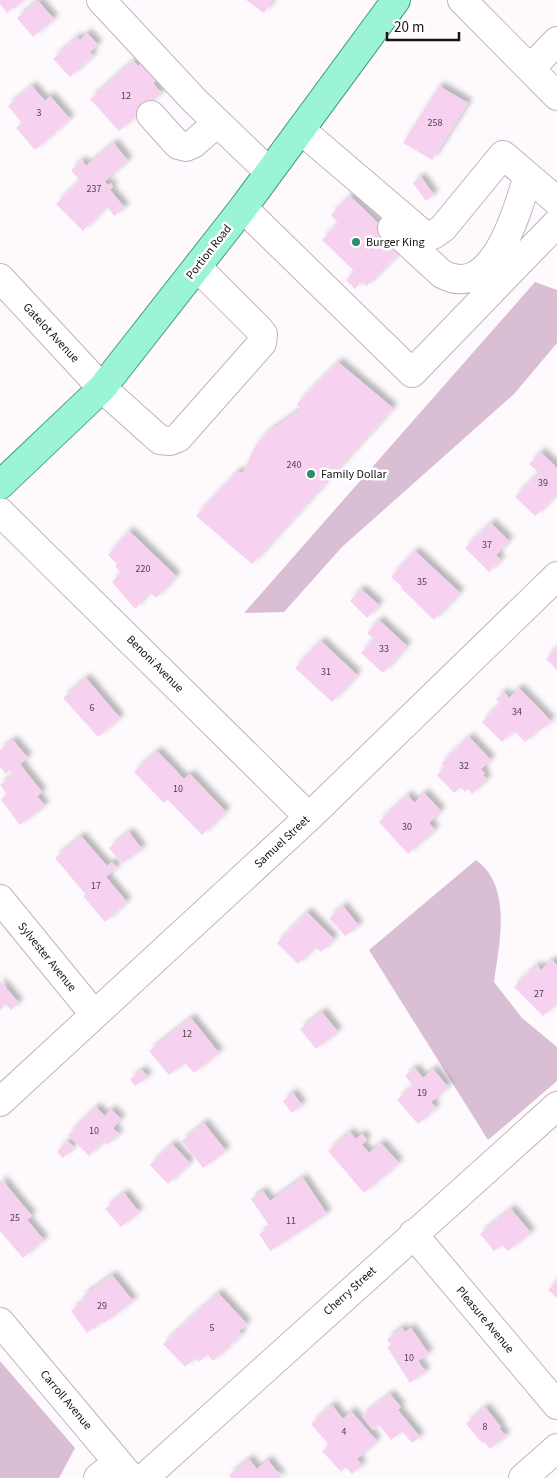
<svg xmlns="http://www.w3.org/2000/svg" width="557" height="1478" viewBox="0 0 557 1478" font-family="'Source Sans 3',sans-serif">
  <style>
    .green { fill: #d9bed4 }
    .building { fill: #f6d2f0; filter: url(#shadow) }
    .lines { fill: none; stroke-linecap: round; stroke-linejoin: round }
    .minor-casing { stroke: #c4b1c1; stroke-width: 30 }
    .major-casing { stroke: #42a07e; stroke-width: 30 }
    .minor { stroke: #fff; stroke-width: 28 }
    .major { stroke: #9bf4d3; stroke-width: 28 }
    .poi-dot { fill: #288e69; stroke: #fff; stroke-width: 2 }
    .labels { text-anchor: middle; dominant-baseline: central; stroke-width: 5; stroke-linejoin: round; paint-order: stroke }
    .number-label { font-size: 10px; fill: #50424d }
    .poi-label { font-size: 12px; fill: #181217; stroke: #fff; text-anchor: start }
    .street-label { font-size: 12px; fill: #181217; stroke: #fff }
  </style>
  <defs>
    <filter id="shadow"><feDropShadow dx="4.5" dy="-4.5" stdDeviation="2.5" flood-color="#0004"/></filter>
  </defs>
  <rect width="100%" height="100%" fill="#fdf9fc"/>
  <!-- green -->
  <path class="green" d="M535,282L557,290V343L514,394L342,547L284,612L244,613Z
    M476,860C513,887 499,944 494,982L522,1018L557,1047V1081L488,1140L369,950Z
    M0,1361L75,1448L59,1478H0Z"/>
  <!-- building -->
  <path class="building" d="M0,0H24L7,13L0,4Z
    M246,0H273L264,13Z
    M38,1L54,19L33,37L17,18Z
    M87,33L98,45L90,52L93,56L70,77L53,59L77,37L80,40Z
    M145,60L160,77L153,83L161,93L119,131L90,99L133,61L138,66Z
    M32,86L45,101L50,96L70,119L35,150L16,128L22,123L8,106Z
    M439,86L468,103L432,160L403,143Z
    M114,143L128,161L105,181L107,185L111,183L113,187L110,190L125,208L114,216L107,206L83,231L56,204L80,181L71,170L82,160L86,166Z
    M421,177L434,195L426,201L413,183Z
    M350,196L404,248L367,286L361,282L355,289L346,280L354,271L322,240L338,223L331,215Z
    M338,362L393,408L252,564L196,516L237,472H243L256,445L267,433L300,410L297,404Z
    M541,452L557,468V494L535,516L515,497L539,473L529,464Z
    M491,523L509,541L496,555L501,560L489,572L465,548Z
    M129,531L176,576L156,598L149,592L135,609L112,582L121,572L115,566L117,564L108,555Z
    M415,551L460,593L434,620L401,588L402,587L391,577Z
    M361,589L379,605L367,618L350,601Z
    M379,620L407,646L383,673L361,653L374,639L367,633Z
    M321,641L357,675L332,702L295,668Z
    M557,648V670L546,659Z
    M86,678L120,718L98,737L63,698Z
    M519,688L551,721L540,731L539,729L525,742L514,731L502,742L482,722L501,703L496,699L504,692L509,698Z
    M469,737L491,760L481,769L485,773L483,775L487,779L472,794L468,789L465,792L461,787L454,793L437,775L445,767L441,764Z
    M13,740L28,758L20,764L42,792L37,796L45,806L20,825L1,800L7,794L0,785L13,774L10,770L6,774L0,767V750Z
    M157,751L184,779L190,774L226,812L202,835L167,799L164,803L134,772Z
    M424,793L441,811L429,823L435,830L408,854L379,822L408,795L414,803Z
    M129,832L142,849L122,864L109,848Z
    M81,836L107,866L112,862L117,868L106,877L127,902L105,922L83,896L86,895L55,858Z
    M343,906L359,926L345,936L329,918Z
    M307,912L334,939L321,952L315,947L298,964L277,943Z
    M552,960L557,965V1002L543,1016L514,987L537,965L541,970Z
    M0,981L19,1003L11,1010L6,1004L0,1010Z
    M322,1012L338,1032L316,1049L300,1029Z
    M191,1018L219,1053L194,1073L185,1063L169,1075L149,1051Z
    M415,1068L423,1078L433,1069L448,1087L431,1102L436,1108L418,1124L397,1100L413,1086L405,1076Z
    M142,1070L148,1077L135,1086L130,1079Z
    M293,1093L302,1105L292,1113L283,1101Z
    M96,1107L105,1116L111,1109L121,1119L113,1128L119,1134L107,1145L103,1141L89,1156L68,1135Z
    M204,1123L226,1151L203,1168L182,1141Z
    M350,1132L356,1139L362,1134L367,1140L362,1145L369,1153L381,1143L399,1163L364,1193L328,1151Z
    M67,1141L74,1147L63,1158L57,1152Z
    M172,1144L190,1163L168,1184L150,1165Z
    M303,1178L327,1214L270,1251L259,1234L270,1227L251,1199L263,1191L270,1201Z
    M2,1180L32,1216L27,1220L44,1240L23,1258L0,1231V1181Z
    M124,1193L139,1212L121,1227L105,1209Z
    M511,1209L531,1233L508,1251L502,1245L494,1251L480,1234Z
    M112,1275L133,1301L104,1323L103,1321L87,1333L71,1311L85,1300L82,1297Z
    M557,1281V1298L548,1290Z
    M218,1293L247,1324L239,1331L242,1334L213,1361L207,1354L199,1362L195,1358L185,1367L163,1344Z
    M402,1328L405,1332L411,1328L429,1354L418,1361L426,1372L410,1383L387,1347L391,1345L387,1339Z
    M390,1394L401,1407L398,1410L420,1437L412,1443L402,1431L391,1440L379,1425L373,1430L362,1416Z
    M332,1405L343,1419L351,1411L377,1441L357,1459L362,1465L352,1474L346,1467L341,1472L322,1451L329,1445L311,1424Z
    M485,1407L501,1427L499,1428L506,1436L490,1449L484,1442L482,1443L466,1424Z
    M249,1459L257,1469L268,1460L282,1478H231L229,1475Z"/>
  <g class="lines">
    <!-- minor casing -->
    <g class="minor-casing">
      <path id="minor" d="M101,0L194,100L269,172
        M462,0L557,96
        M531,68L557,41
        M151,115L178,145L186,147L193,144L217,123
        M301,130L424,235H433L443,228L503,155L557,201
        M243,208L412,373L557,223
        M392,228L442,274C493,302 518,209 528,176
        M0,278L102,388L160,440L170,441L178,438L262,343L263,334L258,328L197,267
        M0,512L309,817
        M0,899L94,1014
        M0,1102L309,817L557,576
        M413,1234L557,1405
        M0,1322L131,1478
        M98,1478L117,1462
        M144,1478L557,1106
        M523,1478L557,1448"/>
    </g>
    <!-- major casing -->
    <g class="major-casing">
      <path id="major" d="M0,485L102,388L243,208L396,0"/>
    </g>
    <!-- minor -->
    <use href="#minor" class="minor"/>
    <!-- major -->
    <use href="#major" class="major"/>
  </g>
  <!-- markers -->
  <g class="poi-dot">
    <circle cx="356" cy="242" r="5"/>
    <circle cx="311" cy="474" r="5"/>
  </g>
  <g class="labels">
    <!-- number labels -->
    <g class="number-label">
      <text x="126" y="96">12</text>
      <text x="39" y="113">3</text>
      <text x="435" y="123">258</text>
      <text x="94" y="189">237</text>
      <text x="294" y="465">240</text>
      <text x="543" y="483">39</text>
      <text x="487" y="545">37</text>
      <text x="143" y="569">220</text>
      <text x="422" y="582">35</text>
      <text x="384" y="649">33</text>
      <text x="326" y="672">31</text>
      <text x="92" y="708">6</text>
      <text x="517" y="712">34</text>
      <text x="464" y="766">32</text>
      <text x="178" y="789">10</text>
      <text x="407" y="827">30</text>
      <text x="96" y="886">17</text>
      <text x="539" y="994">27</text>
      <text x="187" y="1034">12</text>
      <text x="422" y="1093">19</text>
      <text x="94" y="1131">10</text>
      <text x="15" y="1218">25</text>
      <text x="291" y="1221">11</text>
      <text x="102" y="1306">29</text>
      <text x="212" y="1328">5</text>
      <text x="409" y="1358">10</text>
      <text x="485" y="1427">8</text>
      <text x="344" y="1432">4</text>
    </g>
    <!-- poi labels -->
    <g class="poi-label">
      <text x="366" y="242">Burger King</text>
      <text x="321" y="474">Family Dollar</text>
    </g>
    <!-- street labels -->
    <g class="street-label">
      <text transform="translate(209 252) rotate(-52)">Portion Road</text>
      <text transform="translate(51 333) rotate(47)">Gatelot Avenue</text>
      <text transform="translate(155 664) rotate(45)">Benoni Avenue</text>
      <text transform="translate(282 842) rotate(-43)">Samuel Street</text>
      <text transform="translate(47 957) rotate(51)">Sylvester Avenue</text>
      <text transform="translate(350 1291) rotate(-42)">Cherry Street</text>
      <text transform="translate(485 1320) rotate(50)">Pleasure Avenue</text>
      <text transform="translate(66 1400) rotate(50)">Carroll Avenue</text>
    </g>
  </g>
  <!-- scale -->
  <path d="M387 32v8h72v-8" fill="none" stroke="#181217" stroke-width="2.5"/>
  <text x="394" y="32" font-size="15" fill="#181217" stroke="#ffffff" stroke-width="4" paint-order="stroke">20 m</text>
</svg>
